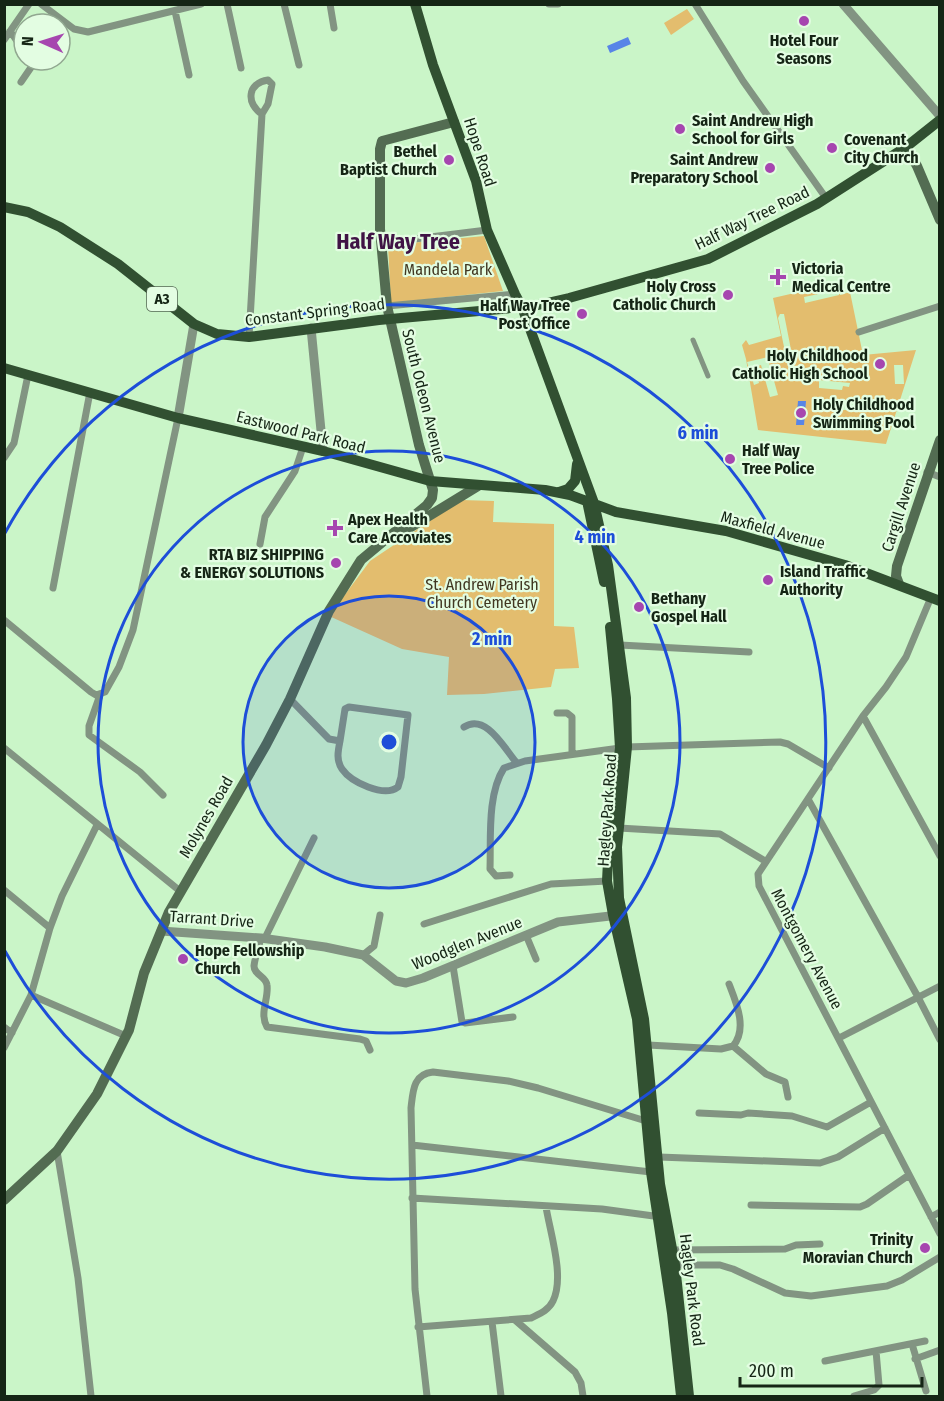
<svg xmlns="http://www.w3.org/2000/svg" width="944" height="1401" viewBox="0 0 944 1401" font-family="'Fira Sans Condensed',sans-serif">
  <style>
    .green { fill: #e3bd6e; fill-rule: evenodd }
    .water { fill: #5885e7 }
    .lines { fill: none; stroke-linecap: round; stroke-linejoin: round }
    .pedestrian { stroke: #829482; stroke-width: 5 }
    .minor { stroke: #829482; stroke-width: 7 }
    .tertiary { stroke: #829482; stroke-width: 9 }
    .secondary { stroke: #536c52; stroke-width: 10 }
    .primary { stroke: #315031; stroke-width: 10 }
    .ring { fill: none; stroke: #1d4ed8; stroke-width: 3 }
    .poi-dot { fill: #a646af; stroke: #e3fde2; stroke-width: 2 }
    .labels { text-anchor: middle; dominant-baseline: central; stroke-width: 4.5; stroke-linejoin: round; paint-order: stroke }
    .shield { fill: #e3fde2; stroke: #536652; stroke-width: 1.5 }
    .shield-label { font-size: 15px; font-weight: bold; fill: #152515 }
    .poi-label { font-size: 16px; font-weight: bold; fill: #152515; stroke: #e3fde2; text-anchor: start }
    .street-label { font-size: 16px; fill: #152515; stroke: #e3fde2 }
    .park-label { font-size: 16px; fill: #413721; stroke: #e3fde2 }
    .district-label { font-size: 22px; font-weight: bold; fill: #401345; stroke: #e3fde2 }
    .centre { fill: #1d4ed8; stroke: #e3fde2; stroke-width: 3 }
    .ring-label { font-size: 18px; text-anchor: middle; font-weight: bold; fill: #1d4ed8; stroke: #e3fde2; stroke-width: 4.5; stroke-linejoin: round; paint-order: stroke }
  </style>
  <rect width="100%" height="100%" fill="#caf5c8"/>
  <!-- green -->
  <path class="green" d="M687,9L694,19L671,35L664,23Z
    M484,236L503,291L391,303L388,245Z
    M838,283L840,295L850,292L863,355L916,350L886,444L758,430L746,359L742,345L746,340L749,345L781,336L773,298ZM838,290L839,295L805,303L804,297ZM780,314H784L794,365L788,366L778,318ZM776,355L778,361L769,363L778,395L770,397L761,365L755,367L759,383L754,385L747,362ZM894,365H903L904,384H895ZM819,380L850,383L849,387L843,386L842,390L819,388ZM842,400L864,401V410H842Z
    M461,500L494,501L493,522L554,524V626L574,627L579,668L555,669L551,687L484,694L447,695L449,657L402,649L329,616L370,561Z"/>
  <!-- water -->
  <path class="water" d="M628,37L631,44L610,53L607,46Z
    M798,401H806L804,425H796Z"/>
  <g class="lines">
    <!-- pedestrian -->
    <path class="pedestrian" d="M693,340L708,376"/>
    <!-- minor -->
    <path class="minor" d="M41,4L74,29L88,32L201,4
      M227,4L241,68
      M284,4L299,65
      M330,4L334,28
      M549,4H558
      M695,4L743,81L826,198
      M175,11L189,75
      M10,31L24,51
      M4,40L29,4
      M21,82L32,66L31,60
      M382,243L487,230
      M387,306L515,294
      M859,332L940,306
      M249,337L262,114C246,104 247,83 268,80L272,84L268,104L262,114
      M4,458L14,443L28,375
      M927,472L940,477
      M260,544L265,517L295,471L303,447
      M53,588L90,392
      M929,602L906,657L886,687L863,716L758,874L759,886L940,1234
      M4,620L91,692L96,695L105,692L119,667L133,630L178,418
      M620,645L749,652
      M100,695L89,726V735L140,772L163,795
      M290,699L329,739L340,741L345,709L349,707L408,715L401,777L398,787C384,798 351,782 342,769C336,760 338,751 340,741
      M557,713H567L572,717V754
      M863,716L940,856
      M464,727C486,713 504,748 516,762
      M627,747L780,742L788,744L829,768
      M4,748L180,891
      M808,799L918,997L940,1040
      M619,828L720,834L765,861
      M510,875L496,876L490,869C491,839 487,794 504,768L525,761L620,748
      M4,890L50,928
      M424,924L551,884L607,881
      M526,935L536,959
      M261,938C259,946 255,957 254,966C254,975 266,976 267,985C269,999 259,1013 267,1027L360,1039L366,1041L370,1050
      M265,938L314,838
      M363,955L374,946L380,915
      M453,966L462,1022L465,1023L513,1017
      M31,995L126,1036
      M4,1027L12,1033
      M839,1038L940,986
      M648,1045L721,1049L733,1046C748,1029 736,1002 729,984
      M733,1046L766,1074L785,1082L788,1097
      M4,1048L31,995L50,928L62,896L97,825
      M699,1113L741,1115L748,1113L792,1116L827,1127L871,1102
      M412,1145L651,1172
      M57,1151L78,1278L91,1396
      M659,1157L820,1163L838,1157L885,1128
      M412,1198L602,1209L661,1217
      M751,1205L860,1207L867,1204L909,1175
      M931,1217L940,1212
      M673,1250L785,1249L796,1245L820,1244
      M675,1265H720L733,1269L785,1293L811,1296L887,1286L902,1280L940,1257
      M515,1320L575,1372L581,1383L583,1396
      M492,1322L501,1396
      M418,1327L531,1318C539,1314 548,1311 553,1301C565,1277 550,1232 546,1207
      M912,1344L926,1391
      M915,1359L940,1350
      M825,1361L925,1341
      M427,1396L415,1289L411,1108C413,1091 413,1074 433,1072L508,1081L538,1088L646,1121
      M854,1396L874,1390L879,1385L876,1351"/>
    <!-- tertiary -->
    <path class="tertiary" d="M843,4L940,116
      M311,328L323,451
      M178,418L194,324
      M161,931L261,938L325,947L363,955L396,981L406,983L423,978L558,922L619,915"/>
    <!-- secondary -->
    <path class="secondary" d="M906,147L917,166L940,220
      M406,530L478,486
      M899,584L896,576L897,566L940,440
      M4,1200L57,1151L97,1094L129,1030L144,973L169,912L266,745L290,699L329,611L361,560L427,505L432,498L433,490L419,445L387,306L380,229V149L382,141L454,122"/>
    <!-- primary -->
    <path class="primary" d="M415,4L433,65L476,181L487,230L515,294L522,307L594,503L608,565L626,698L627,747L617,847L619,898L644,1019L660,1184L675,1265L689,1396
      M4,207L28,212L60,227L118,264L194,324L217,334L249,337L379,320L534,306L569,298L708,259L817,204L906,147L940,120
      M4,368L178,418L323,451L430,481L545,490L570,495L616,512L726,531L845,565L940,601
      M559,492L568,489L575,481L577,464
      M587,501L604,582
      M610,627L617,699L620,748L609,841L607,881L613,915L637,1019L651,1172L672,1313L681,1396"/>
  </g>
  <!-- distance rings -->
  <circle cx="389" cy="742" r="146" fill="#1d4ed8" fill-opacity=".12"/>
  <g class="ring">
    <circle cx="389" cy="742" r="146"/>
    <circle cx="389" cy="742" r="291"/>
    <path d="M5 533A437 437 0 1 1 5 951"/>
  </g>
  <!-- markers -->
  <g class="poi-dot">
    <circle cx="804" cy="21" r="6"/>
    <circle cx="680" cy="129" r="6"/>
    <circle cx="832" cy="148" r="6"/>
    <circle cx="449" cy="160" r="6"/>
    <circle cx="770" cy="168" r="6"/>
    <path d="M775 268h6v6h6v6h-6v6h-6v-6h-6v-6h6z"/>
    <circle cx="728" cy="295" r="6"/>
    <circle cx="582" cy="314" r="6"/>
    <circle cx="880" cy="364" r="6"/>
    <circle cx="801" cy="413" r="6"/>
    <circle cx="730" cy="459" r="6"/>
    <path d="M332 519h6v6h6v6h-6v6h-6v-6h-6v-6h6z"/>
    <circle cx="336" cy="563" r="6"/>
    <circle cx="768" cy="580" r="6"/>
    <circle cx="639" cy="607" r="6"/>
    <circle cx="183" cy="959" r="6"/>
    <circle cx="925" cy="1248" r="6"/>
  </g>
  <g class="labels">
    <!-- shield labels -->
    <rect class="shield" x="147" y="287" width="30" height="24" rx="4.5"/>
    <g class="shield-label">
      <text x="162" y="299">A3</text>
    </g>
    <!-- poi labels -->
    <g class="poi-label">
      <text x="804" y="40" text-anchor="middle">Hotel Four<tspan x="804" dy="18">Seasons</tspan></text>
      <text x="692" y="120">Saint Andrew High<tspan x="692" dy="18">School for Girls</tspan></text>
      <text x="844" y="139">Covenant<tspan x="844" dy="18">City Church</tspan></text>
      <text x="437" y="151" text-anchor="end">Bethel<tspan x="437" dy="18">Baptist Church</tspan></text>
      <text x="758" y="159" text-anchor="end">Saint Andrew<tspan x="758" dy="18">Preparatory School</tspan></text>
      <text x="792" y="268">Victoria<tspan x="792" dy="18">Medical Centre</tspan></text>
      <text x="716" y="286" text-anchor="end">Holy Cross<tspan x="716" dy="18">Catholic Church</tspan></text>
      <text x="570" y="305" text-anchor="end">Half Way Tree<tspan x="570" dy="18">Post Office</tspan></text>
      <text x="868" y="355" text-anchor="end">Holy Childhood<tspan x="868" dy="18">Catholic High School</tspan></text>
      <text x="813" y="404">Holy Childhood<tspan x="813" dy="18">Swimming Pool</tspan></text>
      <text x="742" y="450">Half Way<tspan x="742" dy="18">Tree Police</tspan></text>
      <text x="348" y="519">Apex Health<tspan x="348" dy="18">Care Accoviates</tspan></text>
      <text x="324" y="554" text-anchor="end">RTA BIZ SHIPPING<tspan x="324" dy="18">&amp; ENERGY SOLUTIONS</tspan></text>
      <text x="780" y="571">Island Traffic<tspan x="780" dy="18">Authority</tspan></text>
      <text x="651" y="598">Bethany<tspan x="651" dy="18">Gospel Hall</tspan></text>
      <text x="195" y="950">Hope Fellowship<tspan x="195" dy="18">Church</tspan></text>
      <text x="913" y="1239" text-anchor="end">Trinity<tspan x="913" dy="18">Moravian Church</tspan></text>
    </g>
    <!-- street labels -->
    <g class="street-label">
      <text transform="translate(480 152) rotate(72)">Hope Road</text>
      <text transform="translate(752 218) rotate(-26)">Half Way Tree Road</text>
      <text transform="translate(315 312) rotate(-7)">Constant Spring Road</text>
      <text transform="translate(424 396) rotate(76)">South Odeon Avenue</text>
      <text transform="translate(301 432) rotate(14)">Eastwood Park Road</text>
      <text transform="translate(901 507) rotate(-72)">Cargill Avenue</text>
      <text transform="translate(773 530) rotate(15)">Maxfield Avenue</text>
      <text transform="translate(607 810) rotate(-86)">Hagley Park Road</text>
      <text transform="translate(206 817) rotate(-60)">Molynes Road</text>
      <text transform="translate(212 919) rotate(4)">Tarrant Drive</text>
      <text transform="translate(467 943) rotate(-22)">Woodglen Avenue</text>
      <text transform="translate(807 949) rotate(62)">Montgomery Avenue</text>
      <text transform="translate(692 1290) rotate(83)">Hagley Park Road</text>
    </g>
    <!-- park labels -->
    <g class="park-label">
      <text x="448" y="269">Mandela Park</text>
      <text x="482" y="584">St. Andrew Parish<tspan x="482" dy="18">Church Cemetery</tspan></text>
    </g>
    <!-- district labels -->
    <g class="district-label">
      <text x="398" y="241">Half Way Tree</text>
    </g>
  </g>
  <circle cx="389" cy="742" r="9" class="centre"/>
  <g class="ring-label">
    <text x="698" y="439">6 min</text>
    <text x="595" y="543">4 min</text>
    <text x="492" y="645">2 min</text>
  </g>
  <!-- border -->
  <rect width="944" height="1401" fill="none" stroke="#152515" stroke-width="12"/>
  <!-- north arrow -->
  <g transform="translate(42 42) rotate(273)"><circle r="28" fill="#e3fde2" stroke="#91a790" stroke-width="1.5"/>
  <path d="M0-4.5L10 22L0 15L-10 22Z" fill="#a646af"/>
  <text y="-9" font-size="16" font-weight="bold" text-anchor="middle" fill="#152515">N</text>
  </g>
  <!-- scale -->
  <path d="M740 1377v9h182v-9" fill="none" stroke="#152515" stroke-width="3"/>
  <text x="749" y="1377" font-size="18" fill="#152515" stroke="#e3fde2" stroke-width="4.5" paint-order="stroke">200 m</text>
</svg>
